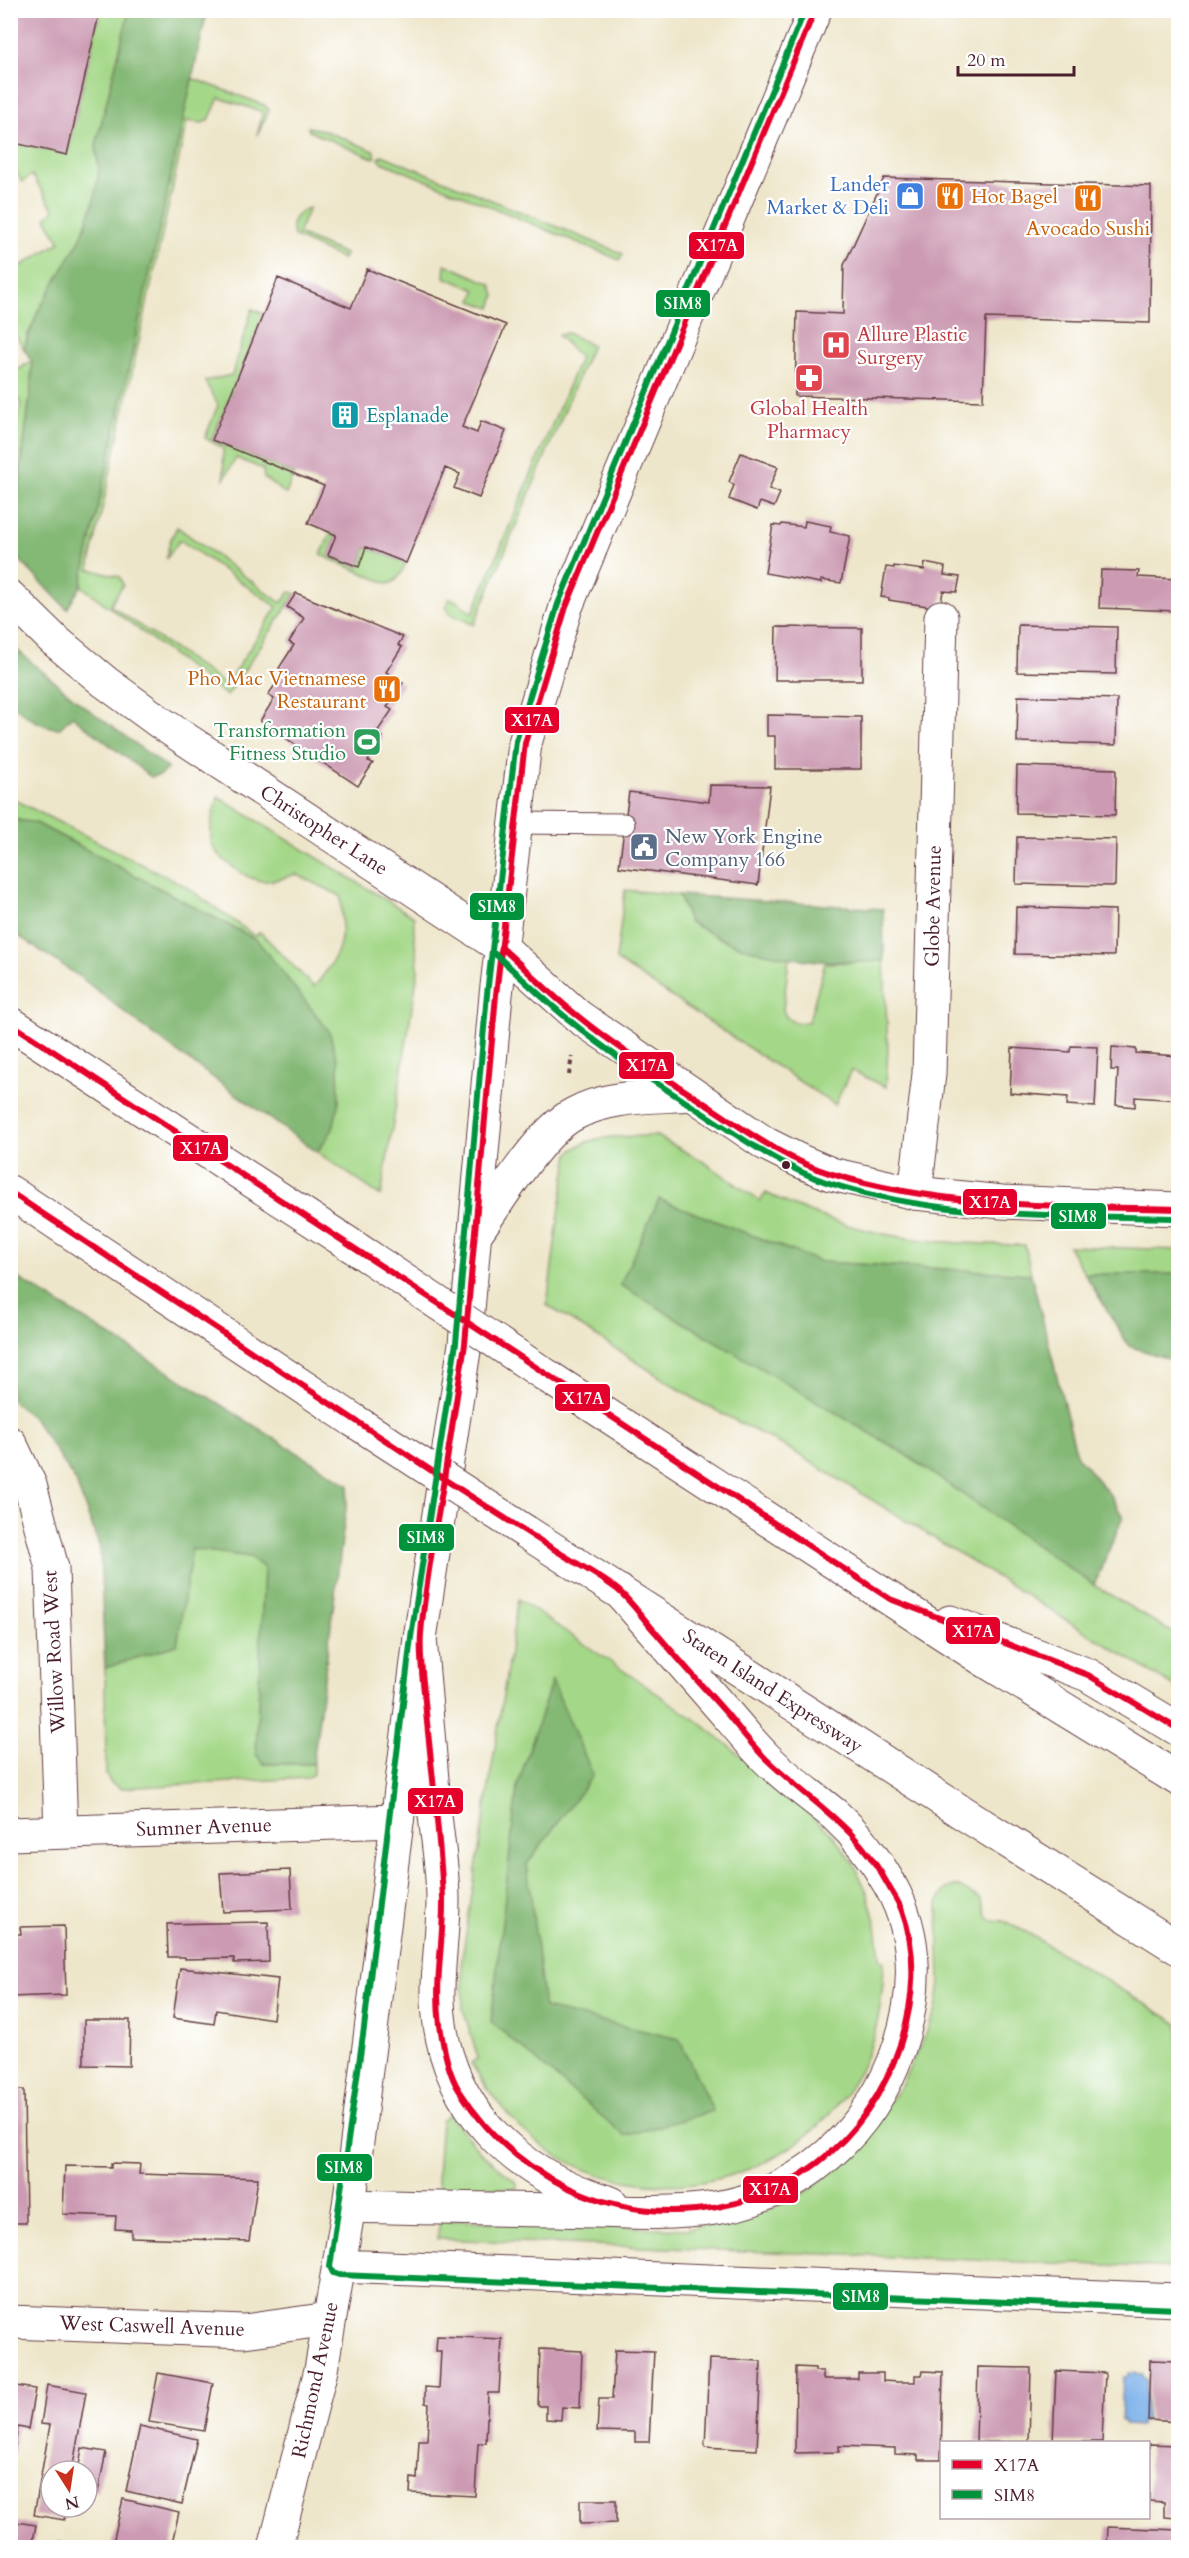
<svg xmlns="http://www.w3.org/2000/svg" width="1189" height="2558" viewBox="0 0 1189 2558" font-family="Cardo,serif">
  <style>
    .green { fill: #a4d888; stroke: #777c5a; stroke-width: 1.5 }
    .forest { fill: #83b874; stroke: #666c50; stroke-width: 1.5 }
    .water { fill: #7cb1ea; stroke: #63688a; stroke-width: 1.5 }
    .building { fill: #cc9bb3 }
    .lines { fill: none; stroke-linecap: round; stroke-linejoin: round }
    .service-casing { stroke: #633d43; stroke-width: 23 }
    .minor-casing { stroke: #633d43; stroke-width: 35 }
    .tertiary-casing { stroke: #633d43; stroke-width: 35 }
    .secondary-casing { stroke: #633d43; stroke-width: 35 }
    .motorway-casing { stroke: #633d43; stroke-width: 35 }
    .path { stroke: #633d43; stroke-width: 4; stroke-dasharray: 4.5 4.5; stroke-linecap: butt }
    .service { stroke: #fff; stroke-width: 21 }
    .minor { stroke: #fff; stroke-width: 33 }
    .tertiary { stroke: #fff; stroke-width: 33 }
    .secondary { stroke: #fff; stroke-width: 33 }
    .motorway { stroke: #fff; stroke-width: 33 }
    .motorway-bridge-casing { stroke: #633d43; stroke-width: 35; stroke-linecap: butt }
    .motorway-bridge { stroke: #fff; stroke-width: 33 }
    .bus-1-casing { stroke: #fff; stroke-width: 10 }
    .bus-2-casing { stroke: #fff; stroke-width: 10 }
    .bus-1 { stroke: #e4002b; stroke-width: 6 }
    .bus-2 { stroke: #00933c; stroke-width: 6 }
    .bus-dot { fill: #4a1f2b; stroke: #fff; stroke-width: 2 }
    .labels { text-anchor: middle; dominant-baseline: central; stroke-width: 4.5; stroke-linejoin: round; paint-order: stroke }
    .shop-label { font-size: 20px; fill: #366cbe; stroke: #fff; text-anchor: end }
    .food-label { font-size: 20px; fill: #c56008; stroke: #fff; text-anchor: start }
    .health-label { font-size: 20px; fill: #be3a42; stroke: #fff; text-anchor: start }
    .culture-label { font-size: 20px; fill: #0d838f; stroke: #fff; text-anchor: start }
    .leisure-label { font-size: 20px; fill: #27864d; stroke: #fff; text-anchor: end }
    .street-label { font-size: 20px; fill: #4a1f2b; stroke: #fff }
    .service-label { font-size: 20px; fill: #4e5e75; stroke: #fff; text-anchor: start }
    .line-badge { stroke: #fff; stroke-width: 2 }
    .badge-label { font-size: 16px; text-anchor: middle; font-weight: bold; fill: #fff }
  </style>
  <rect width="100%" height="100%" fill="#fff"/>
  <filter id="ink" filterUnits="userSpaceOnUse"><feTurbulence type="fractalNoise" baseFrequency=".0167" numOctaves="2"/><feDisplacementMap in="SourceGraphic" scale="12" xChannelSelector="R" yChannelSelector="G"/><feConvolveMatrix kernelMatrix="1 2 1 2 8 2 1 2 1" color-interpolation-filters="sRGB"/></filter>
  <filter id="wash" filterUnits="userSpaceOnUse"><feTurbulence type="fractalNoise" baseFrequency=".008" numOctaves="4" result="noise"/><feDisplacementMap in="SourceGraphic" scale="24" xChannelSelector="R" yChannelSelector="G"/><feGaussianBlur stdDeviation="1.35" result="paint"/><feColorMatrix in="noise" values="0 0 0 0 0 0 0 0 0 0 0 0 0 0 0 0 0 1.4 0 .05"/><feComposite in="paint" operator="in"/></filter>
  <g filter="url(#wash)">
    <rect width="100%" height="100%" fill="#eee6ca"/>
    <!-- green -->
    <path class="green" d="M100,11H129L96,145L99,171L94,201L81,238L28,334L24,349L11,328V272L60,242L46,218L54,210L32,175L22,182L11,163V142L67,154Z
      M192,78L264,105L269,110L257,136L263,112L219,98L209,120L202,123L187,121L89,569L120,577L123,585L110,605L226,685L277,607L180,540L166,559L170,541L177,527L281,603L290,592L296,593L227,696L81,586Z
      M308,127L323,130L374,151L376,157L373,158L309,131Z
      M382,155L623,254L620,260L382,162L379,159Z
      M309,208L298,234L345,254L343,259L295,237C287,224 296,212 309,208Z
      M445,264L491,284L495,295L491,308L472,301L476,290L444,277Z
      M252,309L264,314L212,439L294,474L286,494L264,478L263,469L236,458L224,479L223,448L205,438L218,405L205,381L232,375Z
      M567,333L592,345L474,625L448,613L446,605L449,599H453L473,613L580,358L558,335Z
      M32,361L31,388L12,530L11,446L21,404L11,385L10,375Z
      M331,532L336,535L329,555L359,567L366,547L406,563C401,573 399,581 388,584L321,555Z
      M218,797L414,917C412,936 418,952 418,971L381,1196L317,1152L333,1129L257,940L36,823L11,819V798L185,886L255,936L260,932L314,987C344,951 343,942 341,896L296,874C283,878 268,884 254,879C242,875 215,856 212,844C208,828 214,812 218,797Z
      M625,890L679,895L689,922L737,945L789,958L783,1010C787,1022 797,1025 809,1021L825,963L884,961L888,1049L886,1087L851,1070L835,1105L616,960Z
      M657,1136L704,1162L760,1201L766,1193C818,1219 874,1236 933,1241C963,1244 994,1244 1025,1245L1031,1274L821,1262L659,1200L900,1451L1094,1585L1178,1636V1689L788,1448L698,1401L547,1305L559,1213L569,1154C588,1132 630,1137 657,1136Z
      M1068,1246L1178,1250V1274H1085Z
      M191,1549L251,1557L264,1568L256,1754L264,1764H313V1774L307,1778L120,1788L111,1783L106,1775L105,1668L177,1645Z
      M518,1599L699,1722L787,1793L833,1835L853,1862L867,1892L876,1925L880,1958L884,1962C883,1999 878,2035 861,2068C803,2184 646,2221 541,2145C511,2123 490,2094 471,2063L478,2058L463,2009L462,1959Z
      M957,1886L981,1899L987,1916L992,1920L1003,1921L1026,1932L1178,2024V2268L437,2239L440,2220L686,2229L751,2216L785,2203L811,2189L840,2165L900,2087L925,2036L936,2010L940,1983L938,1904C942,1893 944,1887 957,1886Z
      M449,2115L481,2153L517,2183V2189L439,2188L437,2174L441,2121Z"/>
    <!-- forest -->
    <path class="forest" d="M129,11H207L81,586L67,609L11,551L31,388L32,361L24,349L38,311L81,238L94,201L99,171L96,145Z
      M11,645L80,703L168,768L160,775L151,777L72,716L60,728C42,729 24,715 11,703Z
      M11,819L36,823L257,940L329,1031L338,1062L339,1101L333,1129L317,1152L155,1036L80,977L11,931Z
      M679,895L883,909L884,961C832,963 790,962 739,946C722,941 705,930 689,922Z
      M659,1199L821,1262L1031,1274L1077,1456L1110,1495L1123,1517L1094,1585L900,1451L620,1285Z
      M10,1273L349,1485L313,1764H264L256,1754L264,1568L250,1557L192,1549L177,1645L105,1668L100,1548L75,1480L35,1420L11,1400Z
      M1085,1274H1178V1362L1129,1346Z
      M552,1680L593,1775L527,1864L544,2008L679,2039L713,2111L625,2136L491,2022L517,1787Z"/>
    <!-- water -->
    <path class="water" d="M1128,2373L1143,2374V2378L1147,2379L1145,2421H1140V2426L1124,2425V2421H1121L1123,2377H1128Z"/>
    <g id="blocks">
      <!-- building -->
      <path class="building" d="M10,10H100L67,155L10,142Z
        M884,178L1151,186L1150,323L986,318L983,401L795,396L797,312L843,314L844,265Z
        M367,269L506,325L462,427L477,433L481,421L506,431L479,498L454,488L460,474L445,468L406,563L366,547L359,567L328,555L336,535L308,523L324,486L212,440L278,278L351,308Z
        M741,453L778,467L769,489L780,493L774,507L760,502L757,510L729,499L734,485L729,482Z
        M805,521L831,526L830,532L850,536L841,583L821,580V583L765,573L773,525L781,526L782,524L804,527Z
        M925,563L945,567L944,575L960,577L957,592L943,591L940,608L889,600V598L881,597L886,567L894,568V566L924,570Z
        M1101,570L1139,571L1138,577L1178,579V611L1099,608Z
        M296,593L403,637L398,645L402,647L386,672L403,683L387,707L392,710L377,732L383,737L368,761L373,763L358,786L260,721L274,699L268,695L284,672L279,668L294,645L289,642L304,618L287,607Z
        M1018,625L1117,627L1116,674L1017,672Z
        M776,627L862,628V680H775Z
        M1018,696L1117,699L1116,745L1017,742Z
        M767,715L861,717V769H775V736H767Z
        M1017,766L1116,769L1115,815L1016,813Z
        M710,785L770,786L758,885L619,867L629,792L709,802Z
        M1017,837L1116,839L1115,886L1016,884Z
        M1016,907L1115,910L1114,956L1015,954Z
        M1071,1046L1098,1047L1095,1107L1067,1105L1068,1097L1010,1093L1012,1048L1070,1052Z
        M1112,1047L1136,1049V1053L1178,1056V1100L1135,1097V1107L1116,1105L1118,1070H1111Z
        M290,1870L292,1909L223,1912L220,1873Z
        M268,1922L269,1962L234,1963V1958L185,1959V1957H168L167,1924Z
        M64,1926L66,1995L10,1997V1934H21L20,1927Z
        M180,1968L278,1979L273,2019L216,2010L214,2024L173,2018Z
        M84,2020H130L129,2066L84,2065Z
        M10,2090H24L26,2223H10Z
        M111,2163L140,2164L139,2174L258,2178L249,2241L131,2237V2230L115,2229L116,2216L63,2214L65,2166L111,2167Z
        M437,2336L502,2339L499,2393H488L486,2443H478L475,2496L410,2493L411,2478L417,2479L419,2440H427L429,2404L425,2403V2387L439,2388L441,2351H436Z
        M540,2349L582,2351L580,2408L562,2407L561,2420L546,2419V2406H538Z
        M615,2350L654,2351L649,2442H635V2432L597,2431L599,2399H612Z
        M709,2359L761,2361L757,2450L705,2447Z
        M1150,2360L1178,2361V2422L1148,2420Z
        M796,2367L815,2368V2371H823V2379H858V2373H883V2381L898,2382H915V2375H922L923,2371L943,2372L941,2460H918V2455L895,2454V2448L839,2446V2452L795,2453Z
        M978,2367L1031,2368L1029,2442H976Z
        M1056,2371L1105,2373L1102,2442H1053Z
        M158,2373L213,2383L204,2431L149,2422Z
        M10,2385L35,2389L28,2429L18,2427L12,2465Z
        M47,2385L86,2392L72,2471H51V2507H66L64,2520L34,2515L50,2425L41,2424Z
        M140,2426L197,2439L182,2504L126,2491Z
        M1149,2444L1178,2445V2518L1164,2517V2502L1149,2501Z
        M82,2448L106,2452L98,2492L87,2489V2471H78Z
        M123,2499L179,2512L171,2547H112Z
        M580,2500H616V2523L580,2524Z
        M10,2521L36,2525L32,2547H10Z
        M1108,2527L1178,2530V2547H1107Z
        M59,2541L86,2547H57Z"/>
    </g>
  </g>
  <g filter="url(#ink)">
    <use href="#blocks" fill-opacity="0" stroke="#633d43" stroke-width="1.5"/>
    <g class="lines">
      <!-- service casing -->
      <g class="service-casing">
        <path id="service" d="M516,823L624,824"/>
      </g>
      <!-- minor casing -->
      <g class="minor-casing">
        <path id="minor" d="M915,1193L929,1074L941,617
          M10,1443L30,1485L52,1568L61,1832
          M10,1834L397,1821"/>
      </g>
      <!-- tertiary casing -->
      <g class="tertiary-casing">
        <path id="tertiary" d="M10,2322L244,2331L329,2319"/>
      </g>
      <!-- secondary casing -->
      <g class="secondary-casing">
        <path id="secondary" d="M10,597L53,639L105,682L161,723L501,947L579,1017L766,1144L800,1161L831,1174L915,1193L1002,1202L1178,1209
          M475,1234C500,1200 538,1133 574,1114C609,1095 653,1097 691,1094
          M339,2266L1178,2300
          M275,2548L321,2370L349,2206L420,1638L465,1344L496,995L525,743L566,607L815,10"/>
      </g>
      <!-- motorway casing -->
      <g class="motorway-casing">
        <path id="motorway" d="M10,1023L369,1257
          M10,1192L353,1420
          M547,1376L981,1658L1178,1779
          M526,1532L966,1815L1178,1948
          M950,1622L1088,1675L1178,1729
          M420,1638C425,1697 430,1756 435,1815C438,1843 443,1873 443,1901C443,1934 437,1967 438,2001C442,2106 514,2175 611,2203
          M349,2206C419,2208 489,2209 559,2210C610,2211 664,2216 715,2208C801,2195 872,2130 899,2048C917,1994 919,1936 890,1885C876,1860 857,1835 835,1815C812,1796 787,1779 766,1758C749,1741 734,1722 718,1704C685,1666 652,1629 619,1591"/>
      </g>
      <!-- path -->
      <path class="path" d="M569,1075L572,1056"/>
      <!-- service -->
      <use href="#service" class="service"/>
      <!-- minor -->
      <use href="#minor" class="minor"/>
      <!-- tertiary -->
      <use href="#tertiary" class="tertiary"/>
      <!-- secondary -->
      <use href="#secondary" class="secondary"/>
      <!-- motorway -->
      <use href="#motorway" class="motorway"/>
      <!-- motorway-bridge casing -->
      <g class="motorway-bridge-casing">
        <path id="motorway-bridge" d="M369,1257L547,1376
          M353,1420L526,1532"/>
      </g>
      <!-- motorway-bridge -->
      <use href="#motorway-bridge" class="motorway-bridge"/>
      <!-- bus-1 casing -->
      <g class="bus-1-casing">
        <path id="bus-1" d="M501,947C527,970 551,995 579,1017C621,1051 668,1079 713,1109C751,1134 788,1161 832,1174C943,1208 1063,1206 1178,1209
          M10,1023L890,1599L1088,1675L1178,1729
          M10,1192L444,1479
          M444,1479C483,1504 521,1529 560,1553C579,1565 600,1576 618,1590C632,1602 644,1620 657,1634C680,1661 704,1688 728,1715C740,1730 753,1746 766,1759C813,1804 856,1825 888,1885C892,1893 899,1902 902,1911C918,1954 914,2002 900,2045C832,2248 570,2267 459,2090C448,2073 443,2046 440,2025C434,1982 444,1940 443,1898C440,1836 432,1774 426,1712C424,1687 419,1659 421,1634C425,1583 436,1530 444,1479Z
          M444,1479L465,1344L496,995L525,743L566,607L815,10"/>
      </g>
      <!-- bus-2 casing -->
      <g class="bus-2-casing">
        <path id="bus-2" d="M805,10L558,604L516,741L487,994L456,1343L411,1637L364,2028L330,2267L333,2273L339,2275L1178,2309
          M495,954C521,977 546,1002 573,1023C615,1058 662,1086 707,1116C746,1141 783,1167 826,1182C938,1219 1062,1215 1178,1218"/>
      </g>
      <!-- bus-1 -->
      <use href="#bus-1" class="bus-1"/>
      <!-- bus-2 -->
      <use href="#bus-2" class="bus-2"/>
    </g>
  </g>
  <!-- icons -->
  <defs>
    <g id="shop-square" transform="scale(1.5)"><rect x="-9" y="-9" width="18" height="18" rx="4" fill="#3f7fe0" stroke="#fff"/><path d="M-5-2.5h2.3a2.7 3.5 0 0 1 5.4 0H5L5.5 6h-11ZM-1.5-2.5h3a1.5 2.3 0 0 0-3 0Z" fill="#fff"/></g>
    <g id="restaurant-square" transform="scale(1.5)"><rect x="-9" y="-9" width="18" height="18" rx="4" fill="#e8710a" stroke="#fff"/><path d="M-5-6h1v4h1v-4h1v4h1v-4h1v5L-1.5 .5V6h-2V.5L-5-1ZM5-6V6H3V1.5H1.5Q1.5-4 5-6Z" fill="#fff"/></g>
    <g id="hospital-square" transform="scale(1.5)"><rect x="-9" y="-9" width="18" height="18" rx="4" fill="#e0444e" stroke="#fff"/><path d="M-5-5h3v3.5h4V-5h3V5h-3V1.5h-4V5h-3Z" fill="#fff"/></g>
    <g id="pharmacy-square" transform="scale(1.5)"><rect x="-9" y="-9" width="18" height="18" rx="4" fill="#e0444e" stroke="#fff"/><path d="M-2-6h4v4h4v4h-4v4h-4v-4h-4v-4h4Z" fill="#fff"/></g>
    <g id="building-square" transform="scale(1.5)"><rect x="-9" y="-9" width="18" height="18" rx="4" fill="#0f9aa8" stroke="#fff"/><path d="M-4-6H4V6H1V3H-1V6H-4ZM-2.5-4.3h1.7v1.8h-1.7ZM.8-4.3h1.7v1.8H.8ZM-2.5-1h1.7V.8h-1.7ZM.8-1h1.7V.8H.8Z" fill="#fff"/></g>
    <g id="stadium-square" transform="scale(1.5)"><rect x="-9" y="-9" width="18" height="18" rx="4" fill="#2e9e5b" stroke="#fff"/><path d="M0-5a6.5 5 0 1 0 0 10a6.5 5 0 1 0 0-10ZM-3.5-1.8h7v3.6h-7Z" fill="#fff"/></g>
    <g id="civic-square" transform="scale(1.5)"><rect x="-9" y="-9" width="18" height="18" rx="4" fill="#5c6f8a" stroke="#fff"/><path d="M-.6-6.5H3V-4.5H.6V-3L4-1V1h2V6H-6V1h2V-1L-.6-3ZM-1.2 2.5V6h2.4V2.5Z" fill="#fff"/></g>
  </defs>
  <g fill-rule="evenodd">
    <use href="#shop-square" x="910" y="196"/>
    <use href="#restaurant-square" x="950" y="196"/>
    <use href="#restaurant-square" x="1088" y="198"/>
    <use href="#hospital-square" x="836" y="345"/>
    <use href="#pharmacy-square" x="809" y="378"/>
    <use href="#building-square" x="345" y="415"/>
    <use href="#restaurant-square" x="387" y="689"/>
    <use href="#stadium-square" x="367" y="742"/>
    <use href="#civic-square" x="644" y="847"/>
  </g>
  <!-- markers -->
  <circle class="bus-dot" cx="786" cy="1165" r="5"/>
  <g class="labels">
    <!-- shop labels -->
    <g class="shop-label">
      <text x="889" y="184">Lander<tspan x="889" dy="23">Market &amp; Deli</tspan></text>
    </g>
    <!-- food labels -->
    <g class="food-label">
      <text x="971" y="196">Hot Bagel</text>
      <text x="1088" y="228" text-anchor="middle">Avocado Sushi</text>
      <text x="366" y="678" text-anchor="end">Pho Mac Vietnamese<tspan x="366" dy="23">Restaurant</tspan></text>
    </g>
    <!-- health labels -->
    <g class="health-label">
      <text x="857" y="334">Allure Plastic<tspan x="857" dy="23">Surgery</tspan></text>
      <text x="809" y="408" text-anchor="middle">Global Health<tspan x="809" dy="23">Pharmacy</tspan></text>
    </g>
    <!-- culture labels -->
    <g class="culture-label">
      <text x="366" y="415">Esplanade</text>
    </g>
    <!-- leisure labels -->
    <g class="leisure-label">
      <text x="346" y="730">Transformation<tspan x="346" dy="23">Fitness Studio</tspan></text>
    </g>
    <!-- street labels -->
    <g class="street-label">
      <text transform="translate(324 830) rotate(33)">Christopher Lane</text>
      <text transform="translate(933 906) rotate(-89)">Globe Avenue</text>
      <text transform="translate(54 1652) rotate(-93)">Willow Road West</text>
      <text transform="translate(773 1691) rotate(33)">Staten Island Expressway</text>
      <text transform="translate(204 1827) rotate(-2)">Sumner Avenue</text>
      <text transform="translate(152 2326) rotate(2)">West Caswell Avenue</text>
      <text transform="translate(315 2380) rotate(-78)">Richmond Avenue</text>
    </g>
    <!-- service labels -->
    <g class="service-label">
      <text x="665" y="836">New York Engine<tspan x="665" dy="23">Company 166</tspan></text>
    </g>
  </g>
  <g class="line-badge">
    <rect x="688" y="231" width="57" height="29" rx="6" fill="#e4002b"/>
    <rect x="655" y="289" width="56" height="29" rx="6" fill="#00933c"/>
    <rect x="504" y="706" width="56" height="28" rx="6" fill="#e4002b"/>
    <rect x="469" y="892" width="56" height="29" rx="6" fill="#00933c"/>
    <rect x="618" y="1051" width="57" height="29" rx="6" fill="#e4002b"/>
    <rect x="172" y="1134" width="57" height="28" rx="6" fill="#e4002b"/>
    <rect x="962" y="1188" width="56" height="28" rx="6" fill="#e4002b"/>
    <rect x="1050" y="1202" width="57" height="28" rx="6" fill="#00933c"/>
    <rect x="554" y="1383" width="57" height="29" rx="6" fill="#e4002b"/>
    <rect x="398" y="1523" width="57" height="29" rx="6" fill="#00933c"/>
    <rect x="945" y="1616" width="56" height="29" rx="6" fill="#e4002b"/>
    <rect x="407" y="1787" width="57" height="28" rx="6" fill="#e4002b"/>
    <rect x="316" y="2153" width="57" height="29" rx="6" fill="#00933c"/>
    <rect x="742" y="2175" width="57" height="29" rx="6" fill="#e4002b"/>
    <rect x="832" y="2282" width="57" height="29" rx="6" fill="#00933c"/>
  </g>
  <g class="badge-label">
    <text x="717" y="251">X17A</text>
    <text x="683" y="309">SIM8</text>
    <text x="532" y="726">X17A</text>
    <text x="497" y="912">SIM8</text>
    <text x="647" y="1071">X17A</text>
    <text x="201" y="1154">X17A</text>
    <text x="990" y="1208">X17A</text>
    <text x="1078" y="1222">SIM8</text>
    <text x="583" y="1404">X17A</text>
    <text x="426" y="1543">SIM8</text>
    <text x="973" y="1637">X17A</text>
    <text x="435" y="1807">X17A</text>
    <text x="344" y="2173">SIM8</text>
    <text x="770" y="2195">X17A</text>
    <text x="861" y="2302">SIM8</text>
  </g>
  <!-- margin -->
  <rect width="1189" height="2558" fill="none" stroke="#fff" stroke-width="36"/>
  <!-- legend -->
  <rect x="940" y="2441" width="210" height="78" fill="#ffffff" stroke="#b7a5aa" stroke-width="1.5"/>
  <rect x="952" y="2460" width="30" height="9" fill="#e4002b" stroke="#b7a5aa" stroke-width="1.5"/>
  <text x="994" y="2471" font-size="18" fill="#4a1f2b">X17A</text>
  <rect x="952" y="2490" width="30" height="9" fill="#00933c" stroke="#b7a5aa" stroke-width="1.5"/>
  <text x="994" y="2501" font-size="18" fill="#4a1f2b">SIM8</text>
  <!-- north arrow -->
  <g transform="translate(69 2489) rotate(168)"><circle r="28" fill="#ffffff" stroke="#b7a5aa" stroke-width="1.5"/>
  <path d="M0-4.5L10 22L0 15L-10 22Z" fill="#c8321e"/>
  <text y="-9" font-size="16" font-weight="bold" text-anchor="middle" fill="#4a1f2b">N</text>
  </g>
  <!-- scale -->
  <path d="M958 66v9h116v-9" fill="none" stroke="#4a1f2b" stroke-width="3"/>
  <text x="967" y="66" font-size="18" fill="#4a1f2b" stroke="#ffffff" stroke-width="4.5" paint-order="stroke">20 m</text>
</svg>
